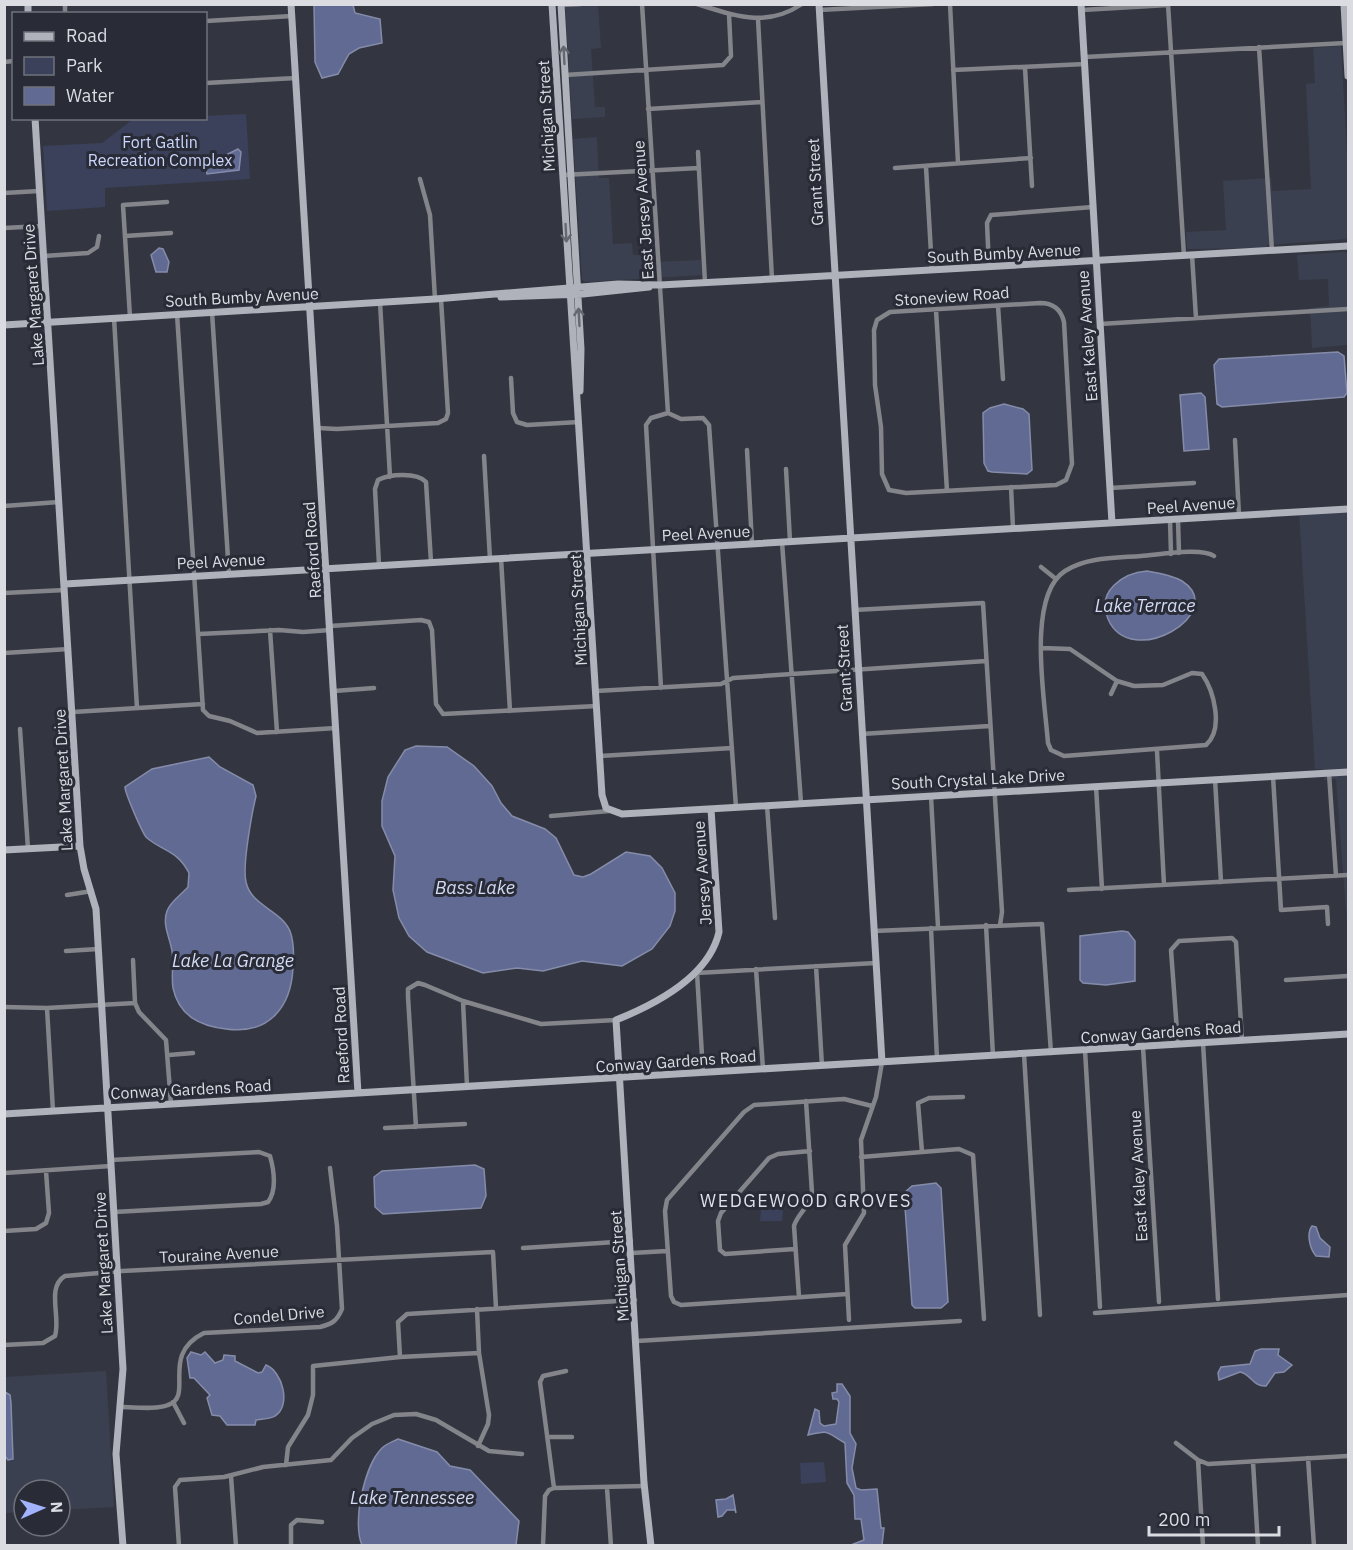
<svg xmlns="http://www.w3.org/2000/svg" width="1353" height="1550" viewBox="0 0 1353 1550" font-family="'IBM Plex Sans',sans-serif">
  <style>
    .built { fill: #3b4050 }
    .green { fill: #3b415b }
    .water { fill: #616a92; stroke: #858caa; stroke-width: 1.5 }
    .lines { fill: none; stroke-linecap: round; stroke-linejoin: round }
    .street { stroke: #84858b; stroke-width: 4.5 }
    .secondary { stroke: #afb2ba; stroke-width: 7 }
    .oneway { stroke: #656871 }
    .labels { text-anchor: middle; dominant-baseline: central; stroke-width: 6; stroke-linejoin: round; paint-order: stroke }
    .street-label { font-size: 16px; fill: #dadce2; stroke: #292c36 }
    .park-label { font-size: 16px; fill: #ccd6fe; stroke: #292c36 }
    .water-label { font-size: 18px; font-style: italic; fill: #d4dbf5; stroke: #292c36 }
    .neighbourhood-label { font-size: 18px; letter-spacing: 1.5px; fill: #dcdfed; stroke: #292c36 }
  </style>
  <rect width="100%" height="100%" fill="#333640"/>
  <!-- built -->
  <path class="built" d="M565,5H598L601,48L591,49L595,107H605V117L572,119Z
    M1341,46L1348,168V235L1346,239L1267,245V248L1187,249L1186,232L1226,230L1223,181L1271,178L1272,191L1311,189L1306,84L1315,83L1313,48Z
    M597,137L599,178H609L613,244L632,243L633,255L652,254L653,262L701,260L702,275L585,282L582,279L573,139Z
    M1345,252L1348,254V345L1312,348L1310,308L1329,306L1328,279L1299,280L1297,255Z
    M1348,509V938L1336,779L1324,780L1323,769H1315L1299,512Z
    M106,1371L114,1507L60,1510V1490H24V1512L5,1513V1377Z"/>
  <!-- green -->
  <path class="green" d="M246,114L250,179L105,188V207L47,211L43,146L102,143L132,120L206,118V116Z
    M781,1209L783,1211L782,1221H760L761,1210Z
    M824,1462L826,1482L801,1484L800,1463Z"/>
  <!-- water -->
  <path class="water" d="M314,5H353L355,13L380,19L382,43L359,48L349,54L338,74L322,78L315,62Z
    M238,149L241,152L239,170L207,174L205,155L222,157Z
    M159,248L163,249L169,262L167,272H156L151,255Z
    M1338,352L1344,356L1347,393L1344,397L1222,407L1217,404L1214,365L1219,359Z
    M1201,393L1205,397L1209,449L1184,451L1180,395Z
    M1004,404L1023,409L1029,414L1032,470L1027,474L992,472L988,471L984,463L983,413L990,408Z
    M1147,571C1159,573 1172,575 1182,581C1230,612 1131,672 1108,619C1096,591 1123,573 1147,571Z
    M416,746L447,747L474,766L492,786L501,803L512,816L545,829L556,838L574,875L583,877L591,874L626,852L650,856L662,868L675,893V911L670,926L652,949L622,966L582,961L543,971L517,968L483,973L427,952L409,936L399,918L393,890L395,856L382,826V801L388,777L405,750Z
    M209,757L220,767L253,785L256,796C252,813 242,866 246,882C251,906 281,910 290,931C294,942 294,956 293,968C291,1007 269,1035 226,1029C200,1026 179,1016 173,988C171,977 174,963 172,951C170,938 162,925 167,911C170,902 181,895 188,887L189,873C177,850 164,852 147,838C143,835 125,793 125,787L152,769Z
    M1122,931L1128,932L1135,941V981L1106,985L1083,983L1080,980V936Z
    M475,1165L484,1169L486,1196L481,1208L383,1214L375,1207L374,1177L382,1171Z
    M936,1183L941,1188L948,1302L941,1308H915L912,1305L904,1193L912,1186Z
    M1312,1226L1316,1227L1320,1238L1330,1247L1329,1257L1316,1256C1310,1249 1306,1234 1312,1226Z
    M1261,1349H1279L1278,1355L1292,1365L1284,1372L1275,1373L1266,1386C1253,1387 1251,1374 1240,1372L1219,1380L1218,1373L1221,1367L1250,1364L1255,1351Z
    M191,1352L201,1355L205,1352L215,1363L223,1360L224,1355L235,1356V1361L258,1373L262,1372L266,1365C282,1371 292,1405 275,1416C271,1419 261,1419 256,1420L255,1425H227L220,1416L212,1415L207,1398L210,1395L194,1378H190L187,1358Z
    M837,1384H842L850,1396V1433L856,1444L852,1468L856,1488L861,1490L877,1489L881,1528H884L882,1545H851L864,1540L861,1519H855L854,1495L847,1483L845,1443C825,1431 829,1430 808,1435L815,1409L819,1411L820,1423L824,1426L836,1424L839,1402L837,1399H833L832,1393L837,1392Z
    M5,1392L10,1395L11,1403L13,1459L8,1460L5,1456Z
    M398,1439L437,1452L450,1466L470,1470L519,1521L516,1545H362C352,1523 364,1466 382,1448C386,1444 392,1442 398,1439Z
    M733,1495L736,1513L735,1510H727L722,1516L718,1517L716,1500L726,1499Z"/>
  <g class="lines">
    <!-- street -->
    <path class="street" d="M65,4V14
      M642,4L668,413
      M697,4C736,16 766,28 802,4
      M950,4L958,163
      M1168,4L1184,256
      M561,5L581,4
      M819,10L933,4
      M1082,10L1168,5
      M758,19L772,279
      M206,21L292,16
      M1259,47L1272,251
      M1085,57L1346,43
      M4,62L14,61
      M1025,68L1032,186
      M953,70L1085,64
      M565,75L723,65L731,56L729,14
      M206,83L296,78
      M648,109L762,102
      M698,152L705,283
      M926,167L932,270
      M895,168L1031,158
      M563,175L699,168
      M420,179L430,215L435,299
      M4,193L39,191
      M4,228L42,226
      M125,236L171,233
      M1192,255L1196,318
      M44,256L88,253L97,247L99,236
      M989,267L987,223L991,215L1093,207
      M380,302L390,477
      M1040,303C1053,303 1061,309 1064,322L1072,464L1066,480L1056,485L906,493L889,490L882,474L881,427L875,385L874,330L877,320L890,312Z
      M998,306L1003,379
      M936,310L947,491
      M212,312L229,574
      M177,314L203,710L209,716L230,721L257,733L336,728
      M130,317L123,205L167,202
      M114,318L137,708
      M1100,324L1348,309
      M511,378L513,413L517,422L527,425L579,422
      M668,413L681,419L703,418L709,425L736,807
      M318,428L337,429L438,423L446,419L448,413L441,299
      M1235,440L1239,515
      M747,450L752,544
      M484,456L490,559
      M786,469L790,541
      M1011,487L1013,528
      M1110,488L1194,483
      M4,506L59,502
      M1170,520L1171,554
      M1178,520L1179,553
      M782,542L801,803
      M501,558L510,711
      M379,565L375,489L378,480C389,474 417,472 426,482L431,562
      M1041,567L1056,579
      M4,593L65,590
      M854,610L983,603L1002,912L1000,925
      M330,626L421,620L429,622L432,630L436,704L443,714L597,706
      M270,630L277,732
      M199,634L279,630L303,632L330,630
      M1042,648L1070,649L1117,681L1134,686L1163,685L1192,673L1202,674C1214,691 1224,729 1206,745L1064,756L1051,750L1048,743C1045,701 1026,596 1065,571C1087,557 1116,558 1141,556C1158,555 1201,547 1214,556
      M4,653L69,649
      M661,688L646,425L651,418L668,413
      M334,691L374,688
      M596,691L721,684L733,678L986,661
      M1111,694L1117,681
      M73,712L203,704
      M20,729L28,849
      M861,734L990,726
      M1157,751L1164,885
      M600,756L732,748
      M1329,773L1336,876
      M1273,776L1281,910L1327,907L1328,924
      M1215,779L1221,882
      M1096,786L1102,889
      M931,796L938,927
      M767,805L775,918
      M551,816L609,811
      M1069,890L1348,875
      M67,895L92,891
      M986,925L993,1056
      M931,928L937,1059
      M874,931L1042,924L1051,1053
      M66,951L98,949
      M133,960L135,1003L139,1012L166,1040L171,1104
      M816,966L822,1066
      M756,969L763,1069
      M1286,980L1348,976
      M463,1001L467,1086
      M4,1007L47,1008L135,1003
      M47,1008L53,1111
      M1203,1043L1218,1299
      M1178,1045L1171,950L1179,941L1232,938L1236,942L1242,1040
      M1143,1047L1159,1302
      M1085,1050L1100,1307
      M1024,1054L1040,1315
      M169,1055L193,1053
      M703,1072L697,973L876,963
      M416,1127L408,997V989L418,983L425,985L463,1001L541,1024L616,1020
      M385,1128L465,1124
      M922,1152L918,1103L929,1098L963,1097
      M861,1157L959,1149L973,1155L984,1319
      M111,1160L259,1152L270,1156C274,1170 277,1191 268,1202L261,1204L114,1212
      M4,1173L111,1166
      M4,1231L36,1229L46,1223L49,1213L46,1171
      M523,1248L631,1241
      M795,1249L725,1254L720,1250L718,1221L721,1213L769,1158L778,1154L810,1151
      M632,1253L667,1251
      M847,1294L681,1305L674,1302L671,1296L665,1211L667,1200L744,1112L754,1105L844,1099L872,1106
      M799,1297L794,1226C798,1213 810,1207 812,1193L806,1101
      M477,1309L479,1353L489,1415L488,1424L478,1446
      M1095,1313L1348,1295
      M849,1320L845,1245L864,1213L861,1140L876,1097L882,1062
      M637,1341L960,1321
      M4,1345L43,1343L55,1336C61,1317 46,1287 65,1276L122,1271L493,1252L496,1308
      M400,1357L398,1322L407,1314L635,1300
      M173,1402L184,1423
      M121,1407C135,1407 155,1410 168,1405C195,1396 159,1355 204,1333L320,1327C332,1324 337,1321 342,1309L337,1226L330,1168
      M547,1437H572
      M1176,1443L1198,1460L1208,1464L1348,1456
      M1308,1458L1314,1546
      M1198,1460L1203,1546
      M1253,1462L1258,1546
      M286,1465L288,1447L308,1415L313,1395V1366L400,1357L479,1353
      M231,1476L236,1546
      M554,1488L540,1382L543,1376L566,1371
      M554,1488L645,1486
      M607,1488L611,1546
      M179,1546L175,1487L180,1480L224,1477L263,1467L331,1460L352,1438L372,1424L394,1415L416,1414L436,1420L489,1451L522,1454
      M291,1546V1525L297,1520L322,1522
      M543,1546L545,1496L549,1490L554,1488"/>
    <!-- secondary -->
    <path class="secondary" d="M28,4V14
      M291,4L358,1093
      M552,4L602,795L606,808L622,814L1348,772
      M561,4L581,349L580,391
      M819,4L882,1062
      M1081,4L1112,523
      M1344,4L1348,76
      M35,118L80,846L84,869L96,909L123,1369L116,1454L123,1546
      M501,297L583,294L649,287
      M4,325L435,299L618,284L660,285L772,279L1348,246
      M65,584L1348,509
      M4,850L80,846
      M4,1114L1348,1034
      M651,1546L644,1483L616,1020C656,1004 709,977 719,932L711,809"/>
  </g>
  <!-- one-way arrows -->
  <defs><path id="oneway-shaft" d="M-6 0H5M1.5-3L5.5 0L1.5 3" fill="none" stroke-width="1.6" stroke-linecap="round" stroke-linejoin="round" transform="scale(1.5)"/></defs>
  <g class="oneway">
    <use href="#oneway-shaft" transform="translate(564 55) rotate(-93)"/>
    <use href="#oneway-shaft" transform="translate(566 233) rotate(87)"/>
    <use href="#oneway-shaft" transform="translate(579 317) rotate(-93)"/>
  </g>
  <g class="labels">
    <!-- street labels -->
    <g class="street-label">
      <text transform="translate(546 116) rotate(-93)">Michigan Street</text>
      <text transform="translate(815 182) rotate(-93)">Grant Street</text>
      <text transform="translate(643 210) rotate(-94)">East Jersey Avenue</text>
      <text transform="translate(1004 253) rotate(-3)">South Bumby Avenue</text>
      <text transform="translate(33 295) rotate(-94)">Lake Margaret Drive</text>
      <text transform="translate(952 296) rotate(-4)">Stoneview Road</text>
      <text transform="translate(242 297) rotate(-3)">South Bumby Avenue</text>
      <text transform="translate(1087 336) rotate(-94)">East Kaley Avenue</text>
      <text transform="translate(1191 505) rotate(-4)">Peel Avenue</text>
      <text transform="translate(706 533) rotate(-3)">Peel Avenue</text>
      <text transform="translate(312 550) rotate(-94)">Raeford Road</text>
      <text transform="translate(221 561) rotate(-3)">Peel Avenue</text>
      <text transform="translate(578 610) rotate(-93)">Michigan Street</text>
      <text transform="translate(844 668) rotate(-93)">Grant Street</text>
      <text transform="translate(978 779) rotate(-3)">South Crystal Lake Drive</text>
      <text transform="translate(63 780) rotate(-93)">Lake Margaret Drive</text>
      <text transform="translate(702 873) rotate(-94)">Jersey Avenue</text>
      <text transform="translate(1161 1032) rotate(-4)">Conway Gardens Road</text>
      <text transform="translate(341 1035) rotate(-93)">Raeford Road</text>
      <text transform="translate(676 1061) rotate(-4)">Conway Gardens Road</text>
      <text transform="translate(191 1089) rotate(-3)">Conway Gardens Road</text>
      <text transform="translate(1138 1176) rotate(-93)">East Kaley Avenue</text>
      <text transform="translate(219 1254) rotate(-3)">Touraine Avenue</text>
      <text transform="translate(103 1263) rotate(-93)">Lake Margaret Drive</text>
      <text transform="translate(619 1266) rotate(-94)">Michigan Street</text>
      <text transform="translate(279 1315) rotate(-5)">Condel Drive</text>
    </g>
    <!-- park labels -->
    <g class="park-label">
      <text x="160" y="142">Fort Gatlin<tspan x="160" dy="18">Recreation Complex</tspan></text>
    </g>
    <!-- water labels -->
    <g class="water-label">
      <text x="1145" y="605">Lake Terrace</text>
      <text x="475" y="887">Bass Lake</text>
      <text x="233" y="960">Lake La Grange</text>
      <text x="412" y="1497">Lake Tennessee</text>
    </g>
    <!-- neighbourhood labels -->
    <g class="neighbourhood-label">
      <text x="806" y="1200">WEDGEWOOD GROVES</text>
    </g>
  </g>
  <!-- border -->
  <rect width="1353" height="1550" fill="none" stroke="#dadce2" stroke-width="12"/>
  <!-- legend -->
  <rect x="12" y="12" width="195" height="108" fill="#292c36" stroke="#70727b" stroke-width="1.5"/>
  <rect x="24" y="32" width="30" height="9" fill="#afb2ba" stroke="#70727b" stroke-width="1.5"/>
  <text x="66" y="42" font-size="18" fill="#dadce2">Road</text>
  <rect x="24" y="57" width="30" height="18" fill="#3b415b" stroke="#70727b" stroke-width="1.5"/>
  <text x="66" y="72" font-size="18" fill="#dadce2">Park</text>
  <rect x="24" y="87" width="30" height="18" fill="#616a92" stroke="#70727b" stroke-width="1.5"/>
  <text x="66" y="102" font-size="18" fill="#dadce2">Water</text>
  <!-- north arrow -->
  <g transform="translate(42 1508) rotate(87)"><circle r="28" fill="#292c36" stroke="#70727b" stroke-width="1.5"/>
  <path d="M0-4.5L10 22L0 15L-10 22Z" fill="#a2b2fd"/>
  <text y="-9" font-size="16" font-weight="bold" text-anchor="middle" fill="#dadce2">N</text>
  </g>
  <!-- scale -->
  <path d="M1149 1526v9h130v-9" fill="none" stroke="#dadce2" stroke-width="3"/>
  <text x="1158" y="1526" font-size="18" fill="#dadce2" stroke="#292c36" stroke-width="4.5" paint-order="stroke">200 m</text>
</svg>
